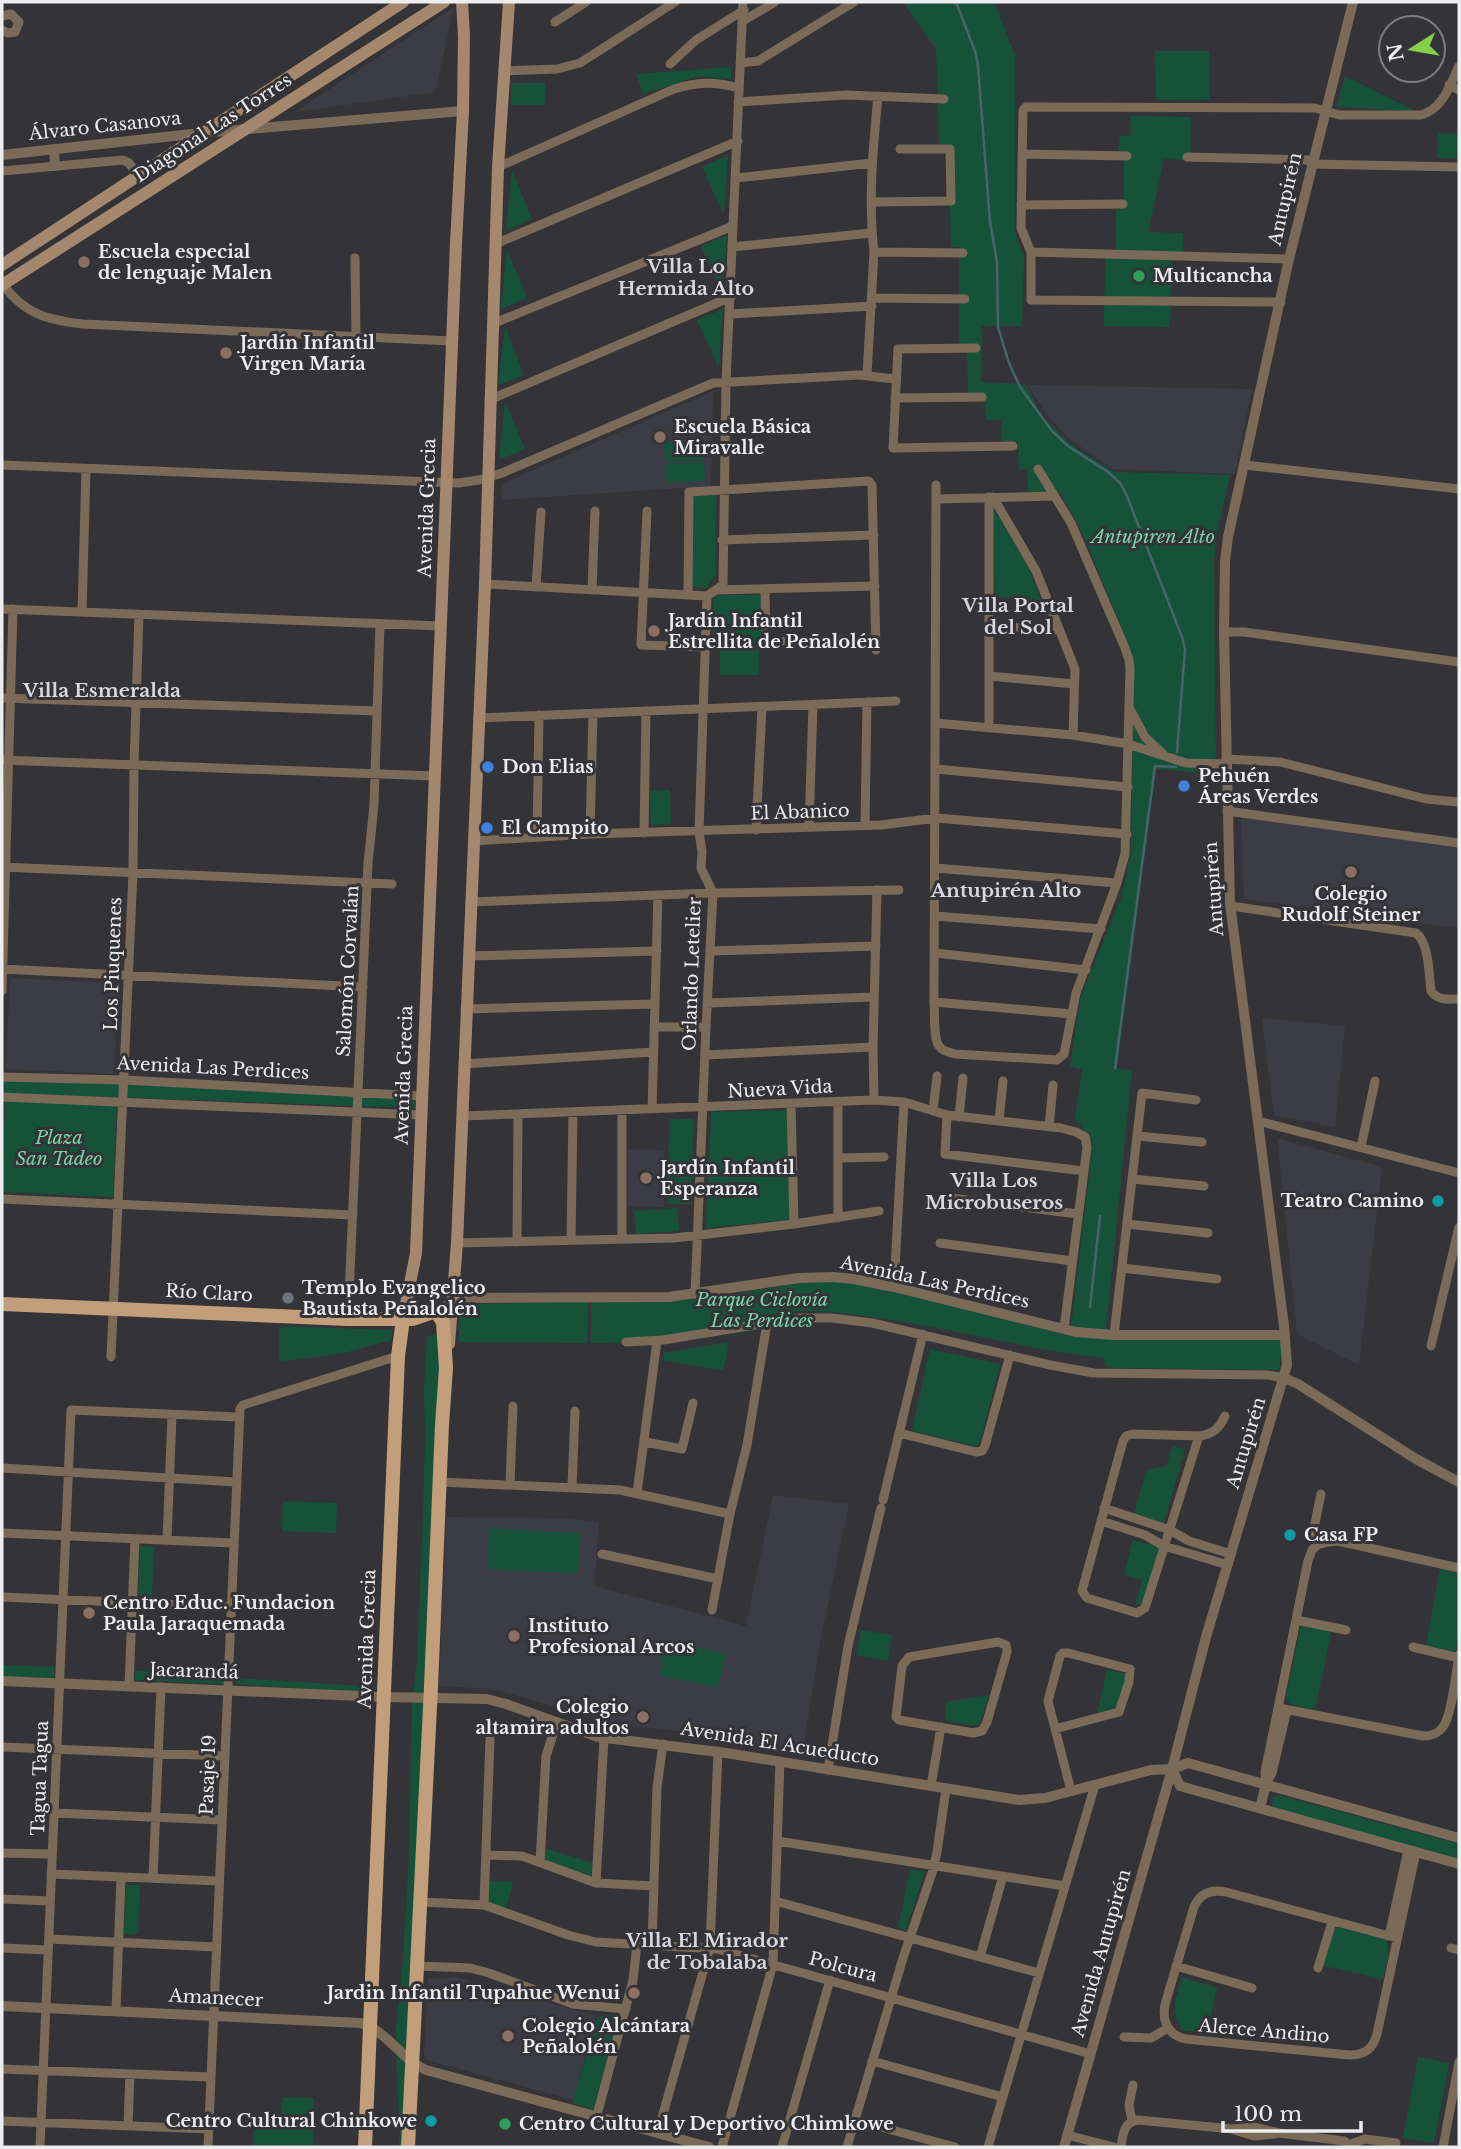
<svg xmlns="http://www.w3.org/2000/svg" width="1461" height="2149" viewBox="0 0 1461 2149" font-family="'Libre Baskerville',serif">
  <style>
    .built { fill: #3c3c46 }
    .green { fill: #16523a }
    .lines { fill: none; stroke-linecap: round; stroke-linejoin: round }
    .stream { stroke: #476468; stroke-width: 2.5 }
    .minor { stroke: #7c6a59; stroke-width: 9 }
    .tertiary { stroke: #7c6a59; stroke-width: 10 }
    .secondary { stroke: #a4876d; stroke-width: 12 }
    .primary { stroke: #c29e7b; stroke-width: 14 }
    .education-dot { fill: #8d6e63; stroke: #343438; stroke-width: 2.5 }
    .leisure-dot { fill: #2e9e5b; stroke: #343438; stroke-width: 2.5 }
    .shop-dot { fill: #3f7fe0; stroke: #343438; stroke-width: 2.5 }
    .culture-dot { fill: #0f9aa8; stroke: #343438; stroke-width: 2.5 }
    .worship-dot { fill: #6b7280; stroke: #343438; stroke-width: 2.5 }
    .labels { text-anchor: middle; dominant-baseline: central; stroke-width: 6; stroke-linejoin: round; paint-order: stroke }
    .street-label { font-size: 18px; fill: #ededef; stroke: #343438 }
    .poi-label { font-size: 18px; font-weight: bold; fill: #ededef; stroke: #343438; text-anchor: start }
    .park-label { font-size: 18px; font-style: italic; fill: #7bd4aa; stroke: #343438 }
    .neighbourhood-label { font-size: 19px; font-weight: bold; fill: #d7d7dd; stroke: #343438 }
  </style>
  <rect width="100%" height="100%" fill="#343438"/>
  <!-- built -->
  <path class="built" d="M454,7L435,92L295,112Z
    M1028,385L1252,389L1235,474L1113,469L1071,440L1047,415Z
    M713,391L711,486L501,500L502,484Z
    M1241,812L1459,844V928L1244,899Z
    M10,978L118,983L114,1074L6,1069Z
    M1262,1018L1345,1026L1335,1127L1274,1115Z
    M1277,1138L1382,1167L1359,1365L1297,1334Z
    M628,1149L664,1150V1207L628,1206Z
    M773,1495L849,1504L819,1647L803,1751L668,1730L613,1724L575,1712L493,1689L439,1686L446,1517L567,1518L599,1523L594,1586L746,1626Z
    M455,1977L596,2016L573,2100L427,2060L424,2056L428,1978L444,1979Z"/>
  <!-- green -->
  <path class="green" d="M903,2H994L1015,55V232L1024,258L1022,326H982L981,382L1025,384L1042,416L1065,439L1077,449L1114,472L1230,475L1217,534L1214,560L1216,774L1156,769L1117,1068L1132,1071L1106,1330L1071,1328L1093,1141L1075,1119L1082,1070L1070,1066L1081,996L1122,895L1131,852L1134,665L1132,653L1081,530L1060,493L1028,492L1027,469H1019L1018,441H1002L1001,420H986L984,393H968L967,344L959,343V247H951L948,144H939L936,49Z
    M1155,51H1209L1210,100H1156Z
    M731,67V79L700,76L643,94L636,74Z
    M1345,76L1413,110V111L1337,107Z
    M511,83H545V105H511Z
    M1130,116L1191,117L1190,160L1164,159L1148,232L1183,233V253H1172L1170,327L1104,326L1105,257L1116,256V209L1124,208V153L1118,152L1120,136L1131,135Z
    M1438,133L1459,134V158H1437Z
    M728,155L724,215L702,167Z
    M512,170L532,219L506,230Z
    M727,235L722,294L701,246Z
    M507,249L527,298L501,309Z
    M723,309L719,368L697,320Z
    M505,326L524,375L498,385Z
    M505,401L525,449L499,460Z
    M703,441L704,460L665,462L664,443Z
    M704,462L705,481L666,483L665,464Z
    M691,495H716V574L707,588L691,587Z
    M992,506L1030,570L1041,601L995,596Z
    M718,595H761V644L713,645V598Z
    M720,650H759V675H720Z
    M670,790L671,824L651,825L650,791Z
    M2,1079L417,1097L416,1108L2,1093Z
    M5,1101L117,1106L113,1197L2,1192Z
    M789,1110V1220L706,1228L711,1112Z
    M669,1119H693L692,1204H668Z
    M677,1208L679,1231L636,1234L634,1211Z
    M853,1280L1067,1335L1088,1338H1281V1354L1279,1370L1115,1368L1105,1365L1104,1358C1027,1350 953,1328 877,1318C849,1314 821,1309 792,1312L793,1325L672,1342L591,1343V1302H670L738,1293L807,1282Z
    M588,1302L587,1343L459,1342V1304Z
    M279,1326L392,1330L391,1340L344,1353L279,1362Z
    M438,1333L442,1338L404,2147H399L400,2123L397,2089L396,2028L403,1959L409,1857L412,1704L417,1662L423,1514L425,1439L424,1389L427,1337Z
    M729,1342L723,1371L663,1360L664,1353Z
    M930,1349L1000,1364L980,1443L975,1446L912,1431Z
    M1172,1446L1185,1449L1164,1523L1134,1514L1146,1470L1167,1466Z
    M283,1501L337,1503L336,1533L282,1531Z
    M489,1528L581,1533L578,1574L487,1569Z
    M1133,1540L1159,1547L1144,1603L1135,1605L1142,1580L1124,1575Z
    M140,1546L154,1547L152,1596L138,1595Z
    M1440,1568L1459,1574V1630L1455,1653L1426,1647Z
    M1301,1625L1330,1631L1331,1633L1315,1710L1290,1704L1286,1698Z
    M861,1630L892,1635L888,1661L856,1655Z
    M666,1640L726,1654L718,1688L659,1675Z
    M2,1665L54,1667V1678L2,1677Z
    M1107,1670L1125,1674L1127,1683L1116,1707L1097,1714Z
    M135,1671L224,1674L223,1684L134,1680Z
    M236,1678L362,1686L361,1692L235,1684Z
    M989,1695L979,1725L971,1726L945,1720L946,1702Z
    M1278,1795L1459,1844V1860L1274,1809L1272,1805L1273,1797Z
    M545,1848L593,1863L590,1878L543,1861Z
    M910,1870L925,1871L906,1930L898,1928Z
    M486,1881L513,1882L506,1908L485,1903Z
    M126,1885H140L138,1934H124Z
    M1338,1927L1387,1940L1388,1957L1383,1979L1324,1966L1333,1929Z
    M1182,1977L1217,1988L1207,2032L1184,2031C1169,2014 1176,1998 1182,1977Z
    M618,2014L620,2015L593,2109L572,2103L597,2017Z
    M1418,2057L1449,2063L1434,2143L1403,2138Z
    M283,2097L314,2098L313,2147H253L254,2123L280,2124Z"/>
  <g class="lines">
    <!-- stream -->
    <path class="stream" d="M956,2L976,54L978,66L990,222L997,262L998,327L1009,363L1020,387L1052,431L1068,446L1108,472L1120,483L1127,496L1182,637L1185,649L1177,752
      M1115,1068L1155,766L1176,767
      M1090,1307L1100,1216"/>
    <!-- minor -->
    <path class="minor" d="M2,16L11,14L19,22L15,32L8,33L2,30
      M743,21L775,2
      M555,22L586,2
      M740,63L758,61L854,2
      M670,64L696,40L744,10
      M503,71L557,69L580,63L675,2
      M1449,85L1459,90
      M738,102L846,95L944,99
      M1022,154L1127,156
      M1187,157L1312,160
      M1311,164L1459,167
      M498,167L674,89C697,82 715,81 738,88
      M2,171L123,160L129,163L138,175
      M736,178L872,163
      M872,202L951,201L950,149H900
      M1021,205L1123,204
      M495,244L738,141
      M732,247L872,233
      M874,252L963,253
      M1031,252L1289,259
      M355,258L356,337
      M2,283C24,314 47,320 83,324L452,341
      M872,298L965,299
      M1281,302L1031,300V252L1021,228L1023,110L1026,107L1315,108L1339,115H1421C1443,109 1450,85 1459,66
      M730,314L872,306
      M492,324L733,226
      M976,348L898,349L893,448L1013,446
      M867,375L874,252C868,200 873,148 878,96
      M895,398L982,397
      M489,400L731,297
      M2,465L459,483L479,480L502,473L713,383L859,375L895,379
      M1245,465L1459,489
      M936,485L934,1002C935,1012 933,1038 939,1046C942,1051 949,1052 955,1054L1057,1060L1064,1054L1076,993L1117,883L1125,854L1130,669L1129,660L1125,648L1071,523L1038,469
      M989,497V727
      M993,497L1036,571L1073,664L1075,670L1073,735
      M937,499L1055,496
      M647,511L641,645L705,647
      M722,540L874,535
      M485,584L707,596
      M536,587L541,512
      M765,589L766,642L876,639
      M592,590L595,511
      M716,590L875,586
      M688,594L689,492L869,481L872,485L876,650
      M2,609L441,626
      M82,612L86,469
      M990,626L1059,630
      M1224,632H1244L1459,662
      M990,676L1074,684
      M2,698L377,711
      M1129,707L1145,737L1164,755
      M478,718L896,701
      M935,723L1073,735L1128,744L1186,763L1227,764
      M1226,759L1280,762L1426,799L1459,802
      M2,760L435,776
      M936,769L1128,787
      M1227,811L1459,843
      M865,825L867,702
      M809,827L813,705
      M756,830L762,707
      M644,833L646,711
      M590,834L593,713
      M537,837L539,715
      M473,841L590,834L881,825L936,818L1127,834
      M2,867L392,884
      M935,868L1117,883
      M470,902L713,893L899,890
      M1231,906L1416,933C1429,942 1429,975 1431,991C1438,1001 1448,999 1459,999
      M935,916L1101,929
      M710,951L876,946
      M935,953L1086,970
      M468,956L657,951
      M2,969L363,987
      M2,991L13,609
      M934,1002L1072,1014
      M707,1003L874,997
      M465,1009L654,1004
      M654,1027H706
      M705,1055L873,1047
      M463,1064L653,1052
      M2,1077L124,1080L422,1096
      M2,1097L422,1115
      M874,1100L873,1047L877,890
      M791,1104L794,1224
      M652,1109L658,895
      M622,1110V1239
      M933,1111L937,1076
      M947,1115L945,1154L1084,1171
      M462,1116L874,1100L904,1102L947,1115L1061,1128L1076,1132L1085,1137L1087,1147L1064,1329
      M959,1117L963,1078
      M999,1121L1003,1081
      M1258,1121L1459,1173
      M1049,1127L1053,1085
      M1137,1136L1202,1142
      M1361,1147L1375,1081
      M839,1158L884,1157
      M1132,1179L1204,1186
      M943,1197L1078,1214
      M2,1199L353,1215
      M838,1218V1102
      M1127,1224L1208,1233
      M571,1240L573,1112
      M517,1242L518,1115
      M457,1243L674,1238L794,1224L879,1211
      M940,1243L1072,1261
      M1122,1268L1217,1279
      M894,1287L904,1102
      M695,1294L706,1027L713,893L701,868L702,852L699,832L707,596L723,585L726,382L743,2
      M348,1319L368,863L374,805L380,624
      M1114,1335L1142,1093L1196,1100
      M626,1342L663,1340L798,1318H832L872,1323L1050,1365L1094,1373L1268,1375L1284,1378
      M1431,1346L1459,1227
      M111,1357L133,873L134,765L139,614
      M899,1433L976,1452L982,1451L985,1446L1010,1355
      M1133,1434L1199,1436L1145,1608L1137,1613L1087,1598L1082,1591L1123,1441L1126,1436Z
      M1199,1436C1213,1434 1219,1429 1225,1416
      M645,1442L682,1449L693,1403
      M2,1468L236,1482
      M439,1482L620,1490L730,1514
      M510,1484L513,1406
      M572,1487L575,1411
      M637,1493L657,1341
      M883,1500L923,1334
      M1104,1508L1170,1530L1189,1541L1231,1554
      M1101,1521L1145,1535L1164,1546L1228,1565
      M2,1533L233,1543
      M167,1540L172,1415
      M1317,1545L1328,1542L1338,1541L1459,1568
      M1317,1545L1314,1528L1321,1494
      M602,1554L718,1579
      M2,1597L231,1607
      M712,1610L730,1514L747,1445L767,1323
      M1296,1620L1346,1630
      M998,1642L1006,1645L1007,1652L987,1722L982,1731L973,1733L899,1720L896,1717L902,1666L909,1657Z
      M1413,1647L1459,1658
      M129,1686L135,1539
      M1279,1708L1423,1736C1431,1736 1438,1734 1443,1727C1452,1715 1456,1672 1459,1655
      M1055,1729L1119,1712L1129,1682L1130,1669L1068,1653H1063L1060,1656L1048,1701L1049,1705L1071,1791
      M2,1747L224,1756
      M828,1770L848,1646L881,1508
      M1266,1784L1265,1772L1308,1561L1312,1550L1317,1545
      M1266,1784L1272,1773L1287,1710
      M931,1786L941,1727
      M54,1813L222,1820
      M777,1841L1065,1886
      M2,1853L52,1854
      M486,1855L522,1856L596,1883L654,1886
      M540,1862L546,1756L557,1722
      M51,1874L219,1881
      M153,1878L161,1687
      M596,1883L604,1738
      M2,1899L50,1901
      M775,1901L1039,1973
      M421,1902L484,1905L568,1935L596,1942L717,1949L1091,2054
      M484,1905L490,1739
      M1389,1936L1408,1850
      M1397,1938L1226,1892C1211,1889 1200,1893 1194,1907L1166,2001C1161,2018 1166,2035 1186,2039L1349,2055C1365,2055 1373,2049 1377,2034L1416,1852
      M49,1939L216,1947
      M652,1945L657,1787L663,1744
      M2,1948L48,1950
      M1451,1948L1459,1950
      M980,1957L1003,1876
      M418,1966L470,1968L489,1973L573,2004L626,2009
      M1176,1966L1252,1988
      M1318,1968L1332,1922
      M116,2011L121,1877
      M1124,2037L1151,2038L1168,2028
      M872,2061L1003,2097
      M2,2069L211,2077
      M597,2115L633,1980L637,1944
      M855,2120L955,2147
      M2,2121L209,2129
      M1132,2121L1129,2105L1133,2085
      M128,2125L130,2074
      M1234,2130L1254,2136L1275,2134
      M658,2132L710,1947L718,1751
      M1067,2135L1114,2147
      M1351,2144L1365,2139L1396,2143
      M40,2147L71,1410L238,1417
      M208,2147L240,1409L243,1405L398,1356
      M722,2147L773,1964L780,1761
      M782,2147L830,1980
      M847,2147L903,1958L932,1873L937,1852L946,1789
      M988,2147L1095,1785
      M1121,2147C1123,2135 1123,2122 1138,2120L1232,2129L1254,2127L1279,2133L1344,2141L1353,2147
      M1443,2147L1459,2062"/>
    <!-- tertiary -->
    <path class="tertiary" d="M54,149L55,166
      M2,155L201,133L463,111
      M436,1311L458,1300L469,1298L669,1297L799,1278L833,1277L854,1279L894,1287L1076,1332L1114,1335H1285
      M1284,1378L1298,1384L1416,1459L1459,1482
      M2,1681L384,1697L487,1699L506,1704L598,1737L726,1753L1019,1800L1045,1798L1151,1770L1172,1769L1188,1763L1459,1838
      M1172,1769L1180,1786L1459,1864
      M1260,1808L1266,1784
      M2,2006L361,2023C388,2032 401,2059 426,2070L709,2147
      M1064,2147L1172,1769L1206,1637L1287,1365L1284,1326L1230,903L1224,632L1225,561L1228,537L1289,259L1353,2"/>
    <!-- secondary -->
    <path class="secondary" d="M2,265L403,2
      M2,285L444,2
      M403,1319L416,1253L456,243L463,111L464,36L462,2
      M449,1344L457,1243L485,584L498,167L509,2"/>
    <!-- primary -->
    <path class="primary" d="M2,1304L348,1319H413L436,1311L443,1322L446,1368L442,1425L431,1687L408,2147
      M365,2147L398,1356L403,1319"/>
  </g>
  <!-- markers -->
  <g class="education-dot">
    <circle cx="84" cy="262" r="7"/>
    <circle cx="226" cy="353" r="7"/>
    <circle cx="660" cy="437" r="7"/>
    <circle cx="654" cy="631" r="7"/>
    <circle cx="1351" cy="872" r="7"/>
    <circle cx="646" cy="1178" r="7"/>
    <circle cx="89" cy="1613" r="7"/>
    <circle cx="514" cy="1636" r="7"/>
    <circle cx="643" cy="1717" r="7"/>
    <circle cx="634" cy="1993" r="7"/>
    <circle cx="508" cy="2036" r="7"/>
  </g>
  <g class="leisure-dot">
    <circle cx="1139" cy="276" r="7"/>
    <circle cx="505" cy="2124" r="7"/>
  </g>
  <g class="shop-dot">
    <circle cx="488" cy="767" r="7"/>
    <circle cx="1184" cy="786" r="7"/>
    <circle cx="487" cy="828" r="7"/>
  </g>
  <g class="culture-dot">
    <circle cx="1438" cy="1201" r="7"/>
    <circle cx="1290" cy="1535" r="7"/>
    <circle cx="431" cy="2121" r="7"/>
  </g>
  <circle class="worship-dot" cx="288" cy="1298" r="7"/>
  <g class="labels">
    <!-- street labels -->
    <g class="street-label">
      <text transform="translate(105 126) rotate(-6)">Álvaro Casanova</text>
      <text transform="translate(213 128) rotate(-33)">Diagonal Las Torres</text>
      <text transform="translate(1285 199) rotate(-77)">Antupirén</text>
      <text transform="translate(427 508) rotate(-88)">Avenida Grecia</text>
      <text transform="translate(800 812) rotate(-2)">El Abanico</text>
      <text transform="translate(1214 889) rotate(-94)">Antupirén</text>
      <text transform="translate(113 964) rotate(-88)">Los Piuquenes</text>
      <text transform="translate(348 971) rotate(-87)">Salomón Corvalán</text>
      <text transform="translate(692 974) rotate(-88)">Orlando Letelier</text>
      <text transform="translate(213 1068) rotate(3)">Avenida Las Perdices</text>
      <text transform="translate(404 1075) rotate(-88)">Avenida Grecia</text>
      <text transform="translate(780 1089) rotate(-3)">Nueva Vida</text>
      <text transform="translate(935 1282) rotate(12)">Avenida Las Perdices</text>
      <text transform="translate(209 1293) rotate(3)">Río Claro</text>
      <text transform="translate(1246 1443) rotate(-73)">Antupirén</text>
      <text transform="translate(367 1639) rotate(-88)">Avenida Grecia</text>
      <text transform="translate(194 1671) rotate(2)">Jacarandá</text>
      <text transform="translate(780 1744) rotate(9)">Avenida El Acueducto</text>
      <text transform="translate(208 1775) rotate(-88)">Pasaje 19</text>
      <text transform="translate(40 1778) rotate(-88)">Tagua Tagua</text>
      <text transform="translate(1101 1953) rotate(-74)">Avenida Antupirén</text>
      <text transform="translate(843 1967) rotate(15)">Polcura</text>
      <text transform="translate(216 1998) rotate(3)">Amanecer</text>
      <text transform="translate(1264 2031) rotate(5)">Alerce Andino</text>
    </g>
    <!-- poi labels -->
    <g class="poi-label">
      <text x="98" y="252">Escuela especial<tspan x="98" dy="21">de lenguaje Malen</tspan></text>
      <text x="1153" y="276">Multicancha</text>
      <text x="240" y="343">Jardín Infantil<tspan x="240" dy="21">Virgen María</tspan></text>
      <text x="674" y="427">Escuela Básica<tspan x="674" dy="21">Miravalle</tspan></text>
      <text x="668" y="621">Jardín Infantil<tspan x="668" dy="21">Estrellita de Peñalolén</tspan></text>
      <text x="502" y="767">Don Elias</text>
      <text x="1198" y="776">Pehuén<tspan x="1198" dy="21">Áreas Verdes</tspan></text>
      <text x="501" y="828">El Campito</text>
      <text x="1351" y="894" text-anchor="middle">Colegio<tspan x="1351" dy="21">Rudolf Steiner</tspan></text>
      <text x="660" y="1168">Jardín Infantil<tspan x="660" dy="21">Esperanza</tspan></text>
      <text x="1424" y="1201" text-anchor="end">Teatro Camino</text>
      <text x="302" y="1288">Templo Evangelico<tspan x="302" dy="21">Bautista Peñalolén</tspan></text>
      <text x="1304" y="1535">Casa FP</text>
      <text x="103" y="1603">Centro Educ. Fundacion<tspan x="103" dy="21">Paula Jaraquemada</tspan></text>
      <text x="528" y="1626">Instituto<tspan x="528" dy="21">Profesional Arcos</tspan></text>
      <text x="629" y="1707" text-anchor="end">Colegio<tspan x="629" dy="21">altamira adultos</tspan></text>
      <text x="620" y="1993" text-anchor="end">Jardin Infantil Tupahue Wenui</text>
      <text x="522" y="2026">Colegio Alcántara<tspan x="522" dy="21">Peñalolén</tspan></text>
      <text x="417" y="2121" text-anchor="end">Centro Cultural Chinkowe</text>
      <text x="519" y="2124">Centro Cultural y Deportivo Chimkowe</text>
    </g>
    <!-- park labels -->
    <g class="park-label">
      <text x="1153" y="537">Antupiren Alto</text>
      <text x="59" y="1138">Plaza<tspan x="59" dy="21">San Tadeo</tspan></text>
      <text x="762" y="1300">Parque Ciclovía<tspan x="762" dy="21">Las Perdices</tspan></text>
    </g>
    <!-- neighbourhood labels -->
    <g class="neighbourhood-label">
      <text x="686" y="266">Villa Lo<tspan x="686" dy="22">Hermida Alto</tspan></text>
      <text x="1018" y="605">Villa Portal<tspan x="1018" dy="22">del Sol</tspan></text>
      <text x="102" y="690">Villa Esmeralda</text>
      <text x="1006" y="890">Antupirén Alto</text>
      <text x="994" y="1180">Villa Los<tspan x="994" dy="22">Microbuseros</tspan></text>
      <text x="707" y="1940">Villa El Mirador<tspan x="707" dy="22">de Tobalaba</tspan></text>
    </g>
  </g>
  <!-- border -->
  <rect width="1461" height="2149" fill="none" stroke="#ededef" stroke-width="7"/>
  <!-- north arrow -->
  <g transform="translate(1412 49) rotate(259)"><circle r="33" fill="#343438" stroke="#7e7e81" stroke-width="2"/>
  <path d="M0-5L12 26L0 18L-12 26Z" fill="#86cf4c"/>
  <text y="-10" font-size="19" font-weight="bold" text-anchor="middle" fill="#ededef">N</text>
  </g>
  <!-- scale -->
  <path d="M1223 2121v10h138v-10" fill="none" stroke="#ededef" stroke-width="3.5"/>
  <text x="1234" y="2121" font-size="21" fill="#ededef" stroke="#343438" stroke-width="5" paint-order="stroke">100 m</text>
</svg>
